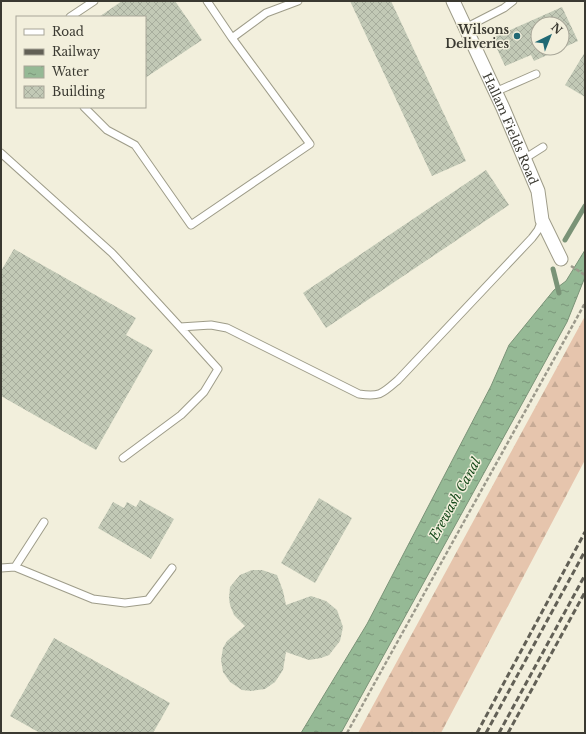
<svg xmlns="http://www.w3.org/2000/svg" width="586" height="734" viewBox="0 0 586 734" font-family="'Libre Baskerville',serif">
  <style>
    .forest { fill: url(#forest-firs) }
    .water { fill: url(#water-ripples); stroke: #7a9377 }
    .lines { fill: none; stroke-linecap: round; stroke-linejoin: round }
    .stream { stroke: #7a9377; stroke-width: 5 }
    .building { fill: url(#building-cross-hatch); fill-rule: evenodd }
    .lane-casing { stroke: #9e9c89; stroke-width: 9 }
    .street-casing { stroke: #9e9c89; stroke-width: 15 }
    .path { stroke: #9c9a8c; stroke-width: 2.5; stroke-dasharray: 4 2; stroke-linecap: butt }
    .lane { stroke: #fff; stroke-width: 7 }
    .street { stroke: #fff; stroke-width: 13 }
    .rail { stroke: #626056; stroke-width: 3; stroke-dasharray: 6 3; stroke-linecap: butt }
    .poi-dot { fill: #206974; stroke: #f2efdc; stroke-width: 1.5 }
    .labels { text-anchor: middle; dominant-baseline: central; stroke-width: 3; stroke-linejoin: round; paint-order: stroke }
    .poi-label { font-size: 12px; font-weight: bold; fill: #3a3931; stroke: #f2efdc; text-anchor: end }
    .street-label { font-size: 12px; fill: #3a3931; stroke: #f2efdc }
    .water-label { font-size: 13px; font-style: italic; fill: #164a1b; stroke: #f2efdc }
  </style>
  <defs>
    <pattern id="forest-firs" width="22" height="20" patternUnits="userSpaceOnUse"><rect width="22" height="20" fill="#e6c5ad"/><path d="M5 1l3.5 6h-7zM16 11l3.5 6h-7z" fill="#c6aa95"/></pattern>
    <pattern id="water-ripples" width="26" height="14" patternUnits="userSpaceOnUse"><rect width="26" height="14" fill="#95b995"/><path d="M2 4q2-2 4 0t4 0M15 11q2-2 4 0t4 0" fill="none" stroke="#7b977a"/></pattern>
    <pattern id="building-cross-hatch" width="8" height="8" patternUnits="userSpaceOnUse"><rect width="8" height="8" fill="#c2c9b6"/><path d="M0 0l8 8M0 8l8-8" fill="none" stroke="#a7ad9d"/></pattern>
  </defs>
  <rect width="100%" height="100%" fill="#f2efdc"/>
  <!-- forest -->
  <path class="forest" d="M585,316V460L441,733H358Z"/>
  <!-- water -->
  <path class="water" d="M585,250V277L567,322L341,733H301L367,624L491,386L509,345L554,290L566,281Z"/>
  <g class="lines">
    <!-- stream -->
    <path class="stream" d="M565,240L585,206
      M553,269L559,293"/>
  </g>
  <!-- building -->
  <path class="building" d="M122,1H175L202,40L145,78V17H99Z
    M350,1H391L466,161L432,176Z
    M562,7L578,41L534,61L531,55L505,66L492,38ZM538,24H562V48H538Z
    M585,52V97L565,85Z
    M486,170L509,205L326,328L303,293Z
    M14,249L136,318L126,335L153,350L96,450L1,396V271Z
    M319,498L352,518L315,583L281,563Z
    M140,500L174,519L151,559L98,528L113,502L124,508L127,502L136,507Z
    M252,570H262L277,575L283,591L286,605L311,596L326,601L337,610L343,627L340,641L329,655L321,658L309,660L286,652L283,670L275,682L265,689L251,691L242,690L230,682L223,672L221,660L223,648L227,641L245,626L234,615L230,605L229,598L230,587L240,575Z
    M54,638L170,703L153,733H40L10,716Z"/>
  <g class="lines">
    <!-- lane casing -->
    <g class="lane-casing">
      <path id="lane" d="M207,1L232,38
        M70,17L94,1
        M465,28L504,8L513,1
        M495,92L536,74
        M84,107L107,130L135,145L191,225L310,144L232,38L266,13L298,1
        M1,153L112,253L180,327L211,325L227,328L359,394C380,397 382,394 398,380L532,238L538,230L542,220
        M524,159L543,147
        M123,458L181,415L204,392L218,369L180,327
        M15,567L93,599L125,603L148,600L172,568
        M1,568L15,567L44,522"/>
    </g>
    <!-- street casing -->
    <g class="street-casing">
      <g id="street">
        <path id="s1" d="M453,1L503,108L538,191L542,220L561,259"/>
      </g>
    </g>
    <!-- path -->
    <path class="path" d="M571,266L585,275
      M347,733L585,303"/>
    <!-- lane -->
    <use href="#lane" class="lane"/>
    <!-- street -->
    <use href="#street" class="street"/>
    <!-- rail -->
    <path class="rail" d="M477,733L585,532
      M486,733L585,551
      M499,733L585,575
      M508,733L585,592"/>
  </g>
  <!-- markers -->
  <circle class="poi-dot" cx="517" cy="36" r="4"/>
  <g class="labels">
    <!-- poi labels -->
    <g class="poi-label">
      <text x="509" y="29">Wilsons<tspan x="509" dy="14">Deliveries</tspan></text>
    </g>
    <!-- street labels -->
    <g class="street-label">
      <text stroke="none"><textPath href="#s1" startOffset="140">Hallam Fields Road</textPath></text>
    </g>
    <!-- water labels -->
    <g class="water-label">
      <text transform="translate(455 499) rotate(-61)">Erewash Canal</text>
    </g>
  </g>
  <!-- border -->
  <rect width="586" height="734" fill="none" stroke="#3a3931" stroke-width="4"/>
  <!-- legend -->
  <rect x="16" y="16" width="130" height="92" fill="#f2efdc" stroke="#a8a698"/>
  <rect x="24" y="29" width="20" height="6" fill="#ffffff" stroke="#a8a698"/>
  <text x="52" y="36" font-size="12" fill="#3a3931">Road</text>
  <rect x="24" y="49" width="20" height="6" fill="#626056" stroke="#a8a698"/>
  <text x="52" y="56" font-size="12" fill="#3a3931">Railway</text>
  <rect x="24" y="66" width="20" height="12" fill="url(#water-ripples)" stroke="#a8a698"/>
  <text x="52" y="76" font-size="12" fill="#3a3931">Water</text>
  <rect x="24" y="86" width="20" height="12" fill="url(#building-cross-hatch)" stroke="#a8a698"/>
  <text x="52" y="96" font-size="12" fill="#3a3931">Building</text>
  <!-- north arrow -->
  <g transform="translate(550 36) rotate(43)"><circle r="19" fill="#f2efdc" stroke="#a8a698"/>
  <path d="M0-3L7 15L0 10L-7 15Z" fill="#206974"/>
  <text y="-6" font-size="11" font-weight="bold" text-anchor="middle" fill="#3a3931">N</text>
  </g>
</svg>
